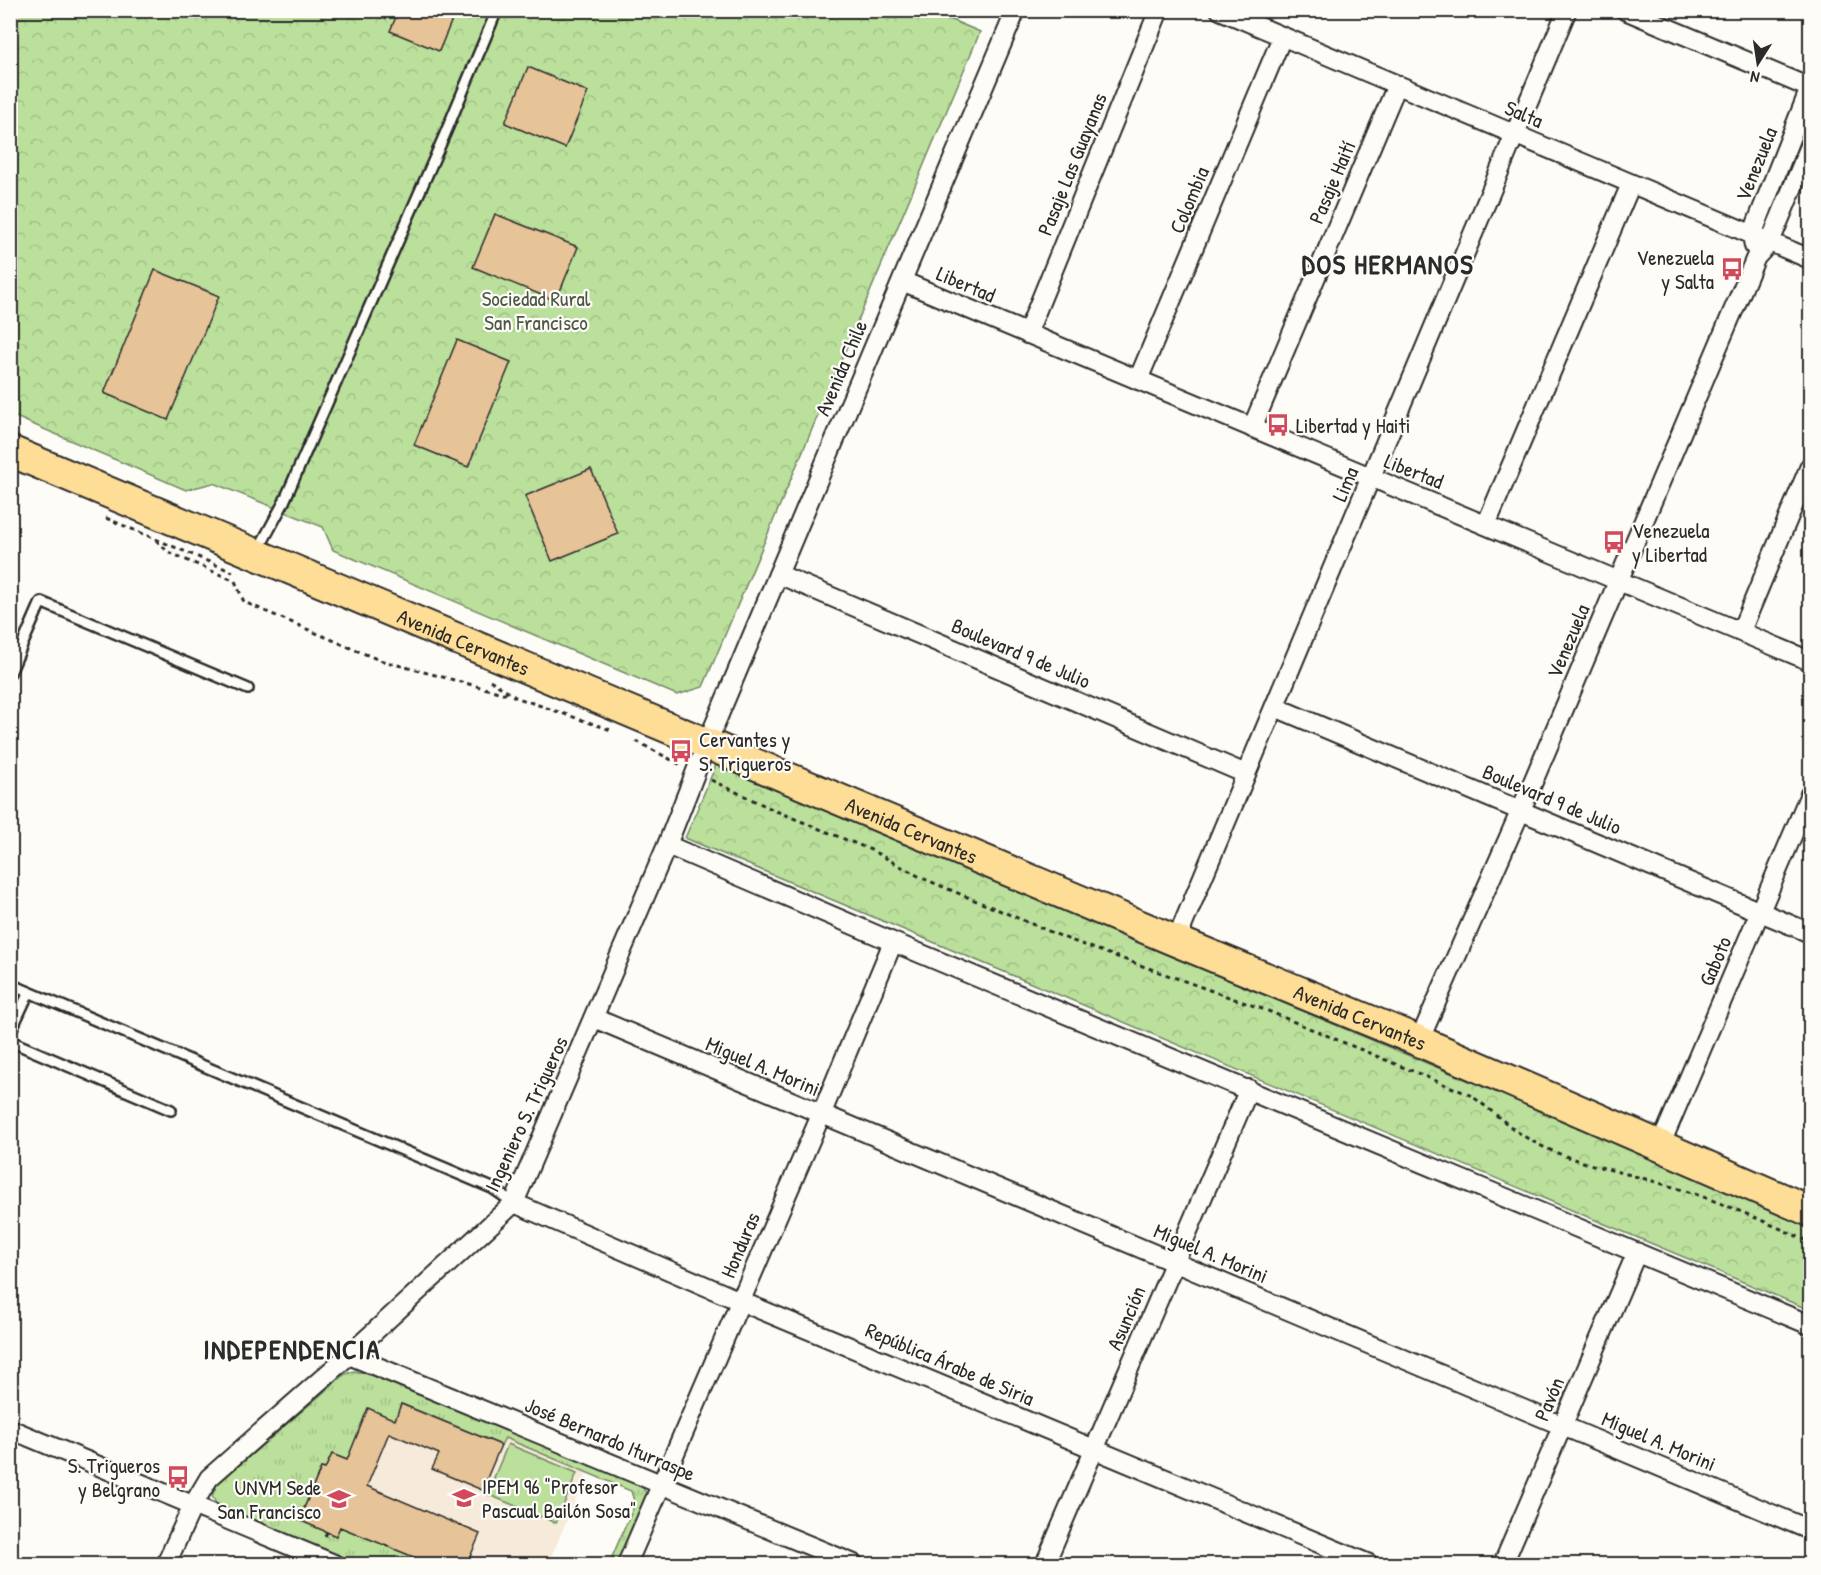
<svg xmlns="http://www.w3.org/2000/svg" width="1821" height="1575" viewBox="0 0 1821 1575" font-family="'Patrick Hand',sans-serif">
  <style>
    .built { fill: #f6ebda }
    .grass { fill: url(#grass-tufts); stroke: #728663; stroke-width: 1.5 }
    .park { fill: url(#park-crowns); stroke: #728663; stroke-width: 1.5 }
    .pitch { fill: #bae09b; stroke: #728663; stroke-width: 1.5 }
    .building { fill: #e7c398; stroke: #2b2b2b; stroke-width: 1.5 }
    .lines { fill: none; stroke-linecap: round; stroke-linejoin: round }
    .lane-casing { stroke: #2b2b2b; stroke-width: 14 }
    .street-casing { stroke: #2b2b2b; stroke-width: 22 }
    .primary-casing { stroke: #2b2b2b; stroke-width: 34 }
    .path { stroke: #2b2b2b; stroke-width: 3; stroke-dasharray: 4.5 4.5; stroke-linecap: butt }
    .lane { stroke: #fdfcf7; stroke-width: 9 }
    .street { stroke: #fdfcf7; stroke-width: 18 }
    .primary { stroke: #fedd96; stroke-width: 30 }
    .labels { text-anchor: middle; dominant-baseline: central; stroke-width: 4.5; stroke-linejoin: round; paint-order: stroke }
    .street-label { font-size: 21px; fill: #2b2b2b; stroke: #fdfcf7 }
    .poi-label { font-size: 21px; fill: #2b2b2b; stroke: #fdfcf7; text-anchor: start }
    .park-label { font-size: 21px; fill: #4f5847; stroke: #fdfcf7 }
    .district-label { font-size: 27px; font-weight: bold; letter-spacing: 1.5px; fill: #2b2b2b; stroke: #fdfcf7 }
  </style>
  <defs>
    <pattern id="grass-tufts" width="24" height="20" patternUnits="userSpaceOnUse" patternTransform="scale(1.5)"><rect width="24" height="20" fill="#bae09b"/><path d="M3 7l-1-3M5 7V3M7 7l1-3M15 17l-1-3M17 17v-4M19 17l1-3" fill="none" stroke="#a0c086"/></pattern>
    <pattern id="park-crowns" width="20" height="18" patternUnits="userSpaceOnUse" patternTransform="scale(1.5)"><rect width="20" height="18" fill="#bae09b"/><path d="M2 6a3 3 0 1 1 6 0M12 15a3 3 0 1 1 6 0" fill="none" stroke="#a0c086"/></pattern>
  </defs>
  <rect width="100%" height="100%" fill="#fdfcf7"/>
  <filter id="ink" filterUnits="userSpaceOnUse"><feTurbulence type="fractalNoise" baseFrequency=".0167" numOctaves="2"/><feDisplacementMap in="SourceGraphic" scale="12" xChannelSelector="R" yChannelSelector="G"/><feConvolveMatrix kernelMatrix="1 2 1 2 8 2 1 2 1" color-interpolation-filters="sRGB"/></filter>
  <g filter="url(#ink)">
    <!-- built -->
    <path class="built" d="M401,1404L501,1445L504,1438L587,1473L548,1564H431L345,1529L325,1469L332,1454L347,1460Z"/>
    <!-- grass -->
    <path class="grass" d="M354,1371L368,1374L640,1484L645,1491L646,1496L617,1564H609L635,1504L631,1491L505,1438L501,1445L402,1404L395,1420L347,1460L332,1454L325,1469L321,1468L299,1520L346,1513L345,1529L431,1564H351L218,1507L212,1496L217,1484L345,1374Z"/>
    <!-- park -->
    <path class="park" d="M928,10L980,32L703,687L677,695L333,550L323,527L213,483L186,490L11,415V11Z
      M716,765L1810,1224V1310L685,838Z"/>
    <!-- pitch -->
    <path class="pitch" d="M508,1444L577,1473L556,1523L487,1494Z"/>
    <!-- building -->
    <path class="building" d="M399,10H456L439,51L390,31Z
      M528,67L588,92L565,148L505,123Z
      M495,214L578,247L556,301L473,267Z
      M155,270L219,296L168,420L104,393Z
      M457,340L511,362L468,467L414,445Z
      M591,469L618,534L552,561L525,496Z
      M401,1404L501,1445L482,1490L432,1469L439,1454L389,1433L367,1486L480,1534L467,1564H431L340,1527L336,1536L299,1520L321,1468L325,1469L332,1454L347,1460L368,1408L395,1420Z"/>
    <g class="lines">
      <!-- lane casing -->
      <g class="lane-casing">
        <path id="lane" d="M257,552L283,504L445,134L497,10
          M10,673L41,602L248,689
          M10,984L492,1188L514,1203
          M10,1033L29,992
          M10,1041L171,1110"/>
      </g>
      <!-- street casing -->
      <g class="street-casing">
        <path id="street" d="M1220,10L1810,259
          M1625,10L1810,88
          M1754,246L1752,235L1810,88
          M902,281L1810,661
          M1027,334L1159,10
          M1138,380L1282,37
          M1252,428L1397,85
          M1486,525L1631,184
          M778,574L1246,774
          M1741,631L1810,466
          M1275,707L1810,933
          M667,845L893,942L1810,1325
          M1176,941L1567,10
          M594,1018L1810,1530
          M1419,1041L1521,810L1756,257L1770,242L1810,146
          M1660,1146L1810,794
          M514,1203L740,1301L1369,1564
          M349,1355L854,1564
          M10,1429L334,1564
          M166,1564L193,1505L209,1478L349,1355L514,1203L667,845L707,743L1016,10
          M627,1564L821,1115L893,942
          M1045,1564L1249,1089
          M1503,1564L1637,1252"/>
      </g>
      <!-- primary casing -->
      <g class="primary-casing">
        <g id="primary">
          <path id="s1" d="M10,451L1176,941L1419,1041L1810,1211"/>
        </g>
      </g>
      <!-- path -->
      <path class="path" d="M106,518L233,572
        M156,540L168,552L235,581L244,602L379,660L510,695
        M490,680L515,697L611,730
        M636,741L681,765
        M711,780L776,811L871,850L922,878L1070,940L1268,1011L1470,1095C1491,1109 1509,1128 1532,1141C1573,1164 1622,1171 1666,1185C1716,1199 1763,1221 1810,1242
        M325,1536L327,1532"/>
      <!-- lane -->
      <use href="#lane" class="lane"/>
      <!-- street -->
      <use href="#street" class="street"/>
      <!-- primary -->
      <use href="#primary" class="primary"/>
    </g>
  </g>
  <!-- icons -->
  <defs>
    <g id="bus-bare" transform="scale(1.8)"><path d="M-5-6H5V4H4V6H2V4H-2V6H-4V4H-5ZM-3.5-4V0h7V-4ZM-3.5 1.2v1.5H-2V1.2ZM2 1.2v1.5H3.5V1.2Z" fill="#d1495b" stroke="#fdfcf7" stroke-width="2.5" paint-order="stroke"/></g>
    <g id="university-bare" transform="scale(1.8)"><path d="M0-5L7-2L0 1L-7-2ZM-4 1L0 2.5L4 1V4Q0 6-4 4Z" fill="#d1495b" stroke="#fdfcf7" stroke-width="2.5" paint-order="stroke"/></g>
  </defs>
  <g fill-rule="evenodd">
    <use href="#bus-bare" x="1732" y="269"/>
    <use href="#bus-bare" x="1278" y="425"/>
    <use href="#bus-bare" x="1614" y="542"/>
    <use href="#bus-bare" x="681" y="751"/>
    <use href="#bus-bare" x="178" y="1477"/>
    <use href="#university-bare" x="464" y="1498"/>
    <use href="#university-bare" x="339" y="1499"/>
  </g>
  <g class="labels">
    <!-- street labels -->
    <g class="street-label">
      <text transform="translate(1524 114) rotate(23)">Salta</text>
      <text transform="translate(1072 164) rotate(-68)">Pasaje Las Guayanas</text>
      <text transform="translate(1756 164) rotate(-68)">Venezuela</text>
      <text transform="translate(1332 182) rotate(-67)">Pasaje Haití</text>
      <text transform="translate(1189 200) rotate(-67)">Colombia</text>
      <text transform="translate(966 284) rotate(23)">Libertad</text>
      <text transform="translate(841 368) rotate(-67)">Avenida Chile</text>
      <text transform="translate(1414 471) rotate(22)">Libertad</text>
      <text transform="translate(1345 484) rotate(-67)">Lima</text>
      <text stroke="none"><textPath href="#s1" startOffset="492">Avenida Cervantes</textPath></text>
      <text transform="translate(1568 641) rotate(-67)">Venezuela</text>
      <text transform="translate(1021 653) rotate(23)">Boulevard 9 de Julio</text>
      <text transform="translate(1552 799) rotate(23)">Boulevard 9 de Julio</text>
      <text stroke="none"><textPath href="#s1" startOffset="978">Avenida Cervantes</textPath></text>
      <text transform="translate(1715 961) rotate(-67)">Gaboto</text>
      <text stroke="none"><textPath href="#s1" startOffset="1464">Avenida Cervantes</textPath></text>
      <text transform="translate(763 1066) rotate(23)">Miguel A. Morini</text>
      <text transform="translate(526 1114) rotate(-65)">Ingeniero S. Trigueros</text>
      <text transform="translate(740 1245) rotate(-67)">Honduras</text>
      <text transform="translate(1211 1253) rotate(23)">Miguel A. Morini</text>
      <text transform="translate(1126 1318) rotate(-67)">Asunción</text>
      <text transform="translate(950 1364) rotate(23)">República Árabe de Siria</text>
      <text transform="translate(1549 1399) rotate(-67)">Pavón</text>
      <text transform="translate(610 1439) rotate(23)">José Bernardo Iturraspe</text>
      <text transform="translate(1659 1441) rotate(23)">Miguel A. Morini</text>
    </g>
    <!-- poi labels -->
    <g class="poi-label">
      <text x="1714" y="257" text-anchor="end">Venezuela<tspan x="1714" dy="24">y Salta</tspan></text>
      <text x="1296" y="425">Libertad y Haiti</text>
      <text x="1632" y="530">Venezuela<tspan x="1632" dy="24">y Libertad</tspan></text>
      <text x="699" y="739">Cervantes y<tspan x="699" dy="24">S. Trigueros</tspan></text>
      <text x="160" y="1465" text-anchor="end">S. Trigueros<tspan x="160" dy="24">y Belgrano</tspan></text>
      <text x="482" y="1486">IPEM 96 "Profesor<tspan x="482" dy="24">Pascual Bailón Sosa"</tspan></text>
      <text x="321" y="1487" text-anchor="end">UNVM Sede<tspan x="321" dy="24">San Francisco</tspan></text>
    </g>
    <!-- park labels -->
    <g class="park-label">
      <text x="536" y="298">Sociedad Rural<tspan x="536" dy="24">San Francisco</tspan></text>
    </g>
    <!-- district labels -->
    <g class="district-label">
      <text x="1388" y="264">DOS HERMANOS</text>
      <text x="292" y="1349">INDEPENDENCIA</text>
    </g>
  </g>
  <!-- margin -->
  <rect width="1821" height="1575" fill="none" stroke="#fdfcf7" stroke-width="36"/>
  <rect x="18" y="18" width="1785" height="1539" fill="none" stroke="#2b2b2b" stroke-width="2" filter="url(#ink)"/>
  <!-- north arrow -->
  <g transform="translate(1758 63) rotate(192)" stroke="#fdfcf7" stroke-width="4.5" paint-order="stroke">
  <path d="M0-4.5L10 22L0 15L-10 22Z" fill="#2b2b2b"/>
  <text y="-9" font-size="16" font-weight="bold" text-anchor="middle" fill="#2b2b2b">N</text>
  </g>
</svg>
